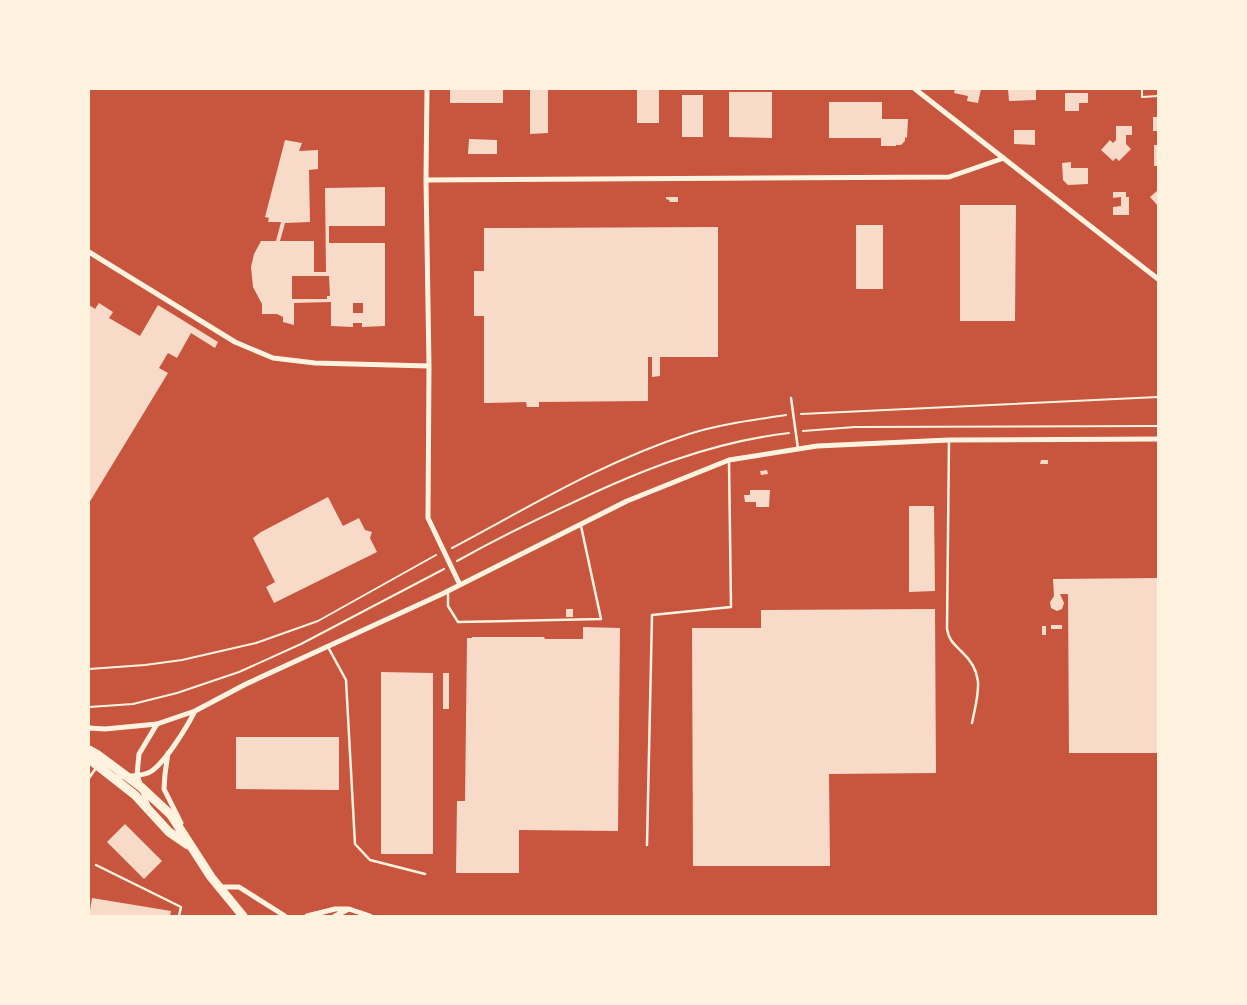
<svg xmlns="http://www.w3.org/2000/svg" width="1247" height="1005" viewBox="0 0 1247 1005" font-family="Georgia,serif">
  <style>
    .building { fill: #f7dbc8; fill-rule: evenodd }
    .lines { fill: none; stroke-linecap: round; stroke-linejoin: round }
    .path { stroke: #fff3e0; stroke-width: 2 }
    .service { stroke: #fff3e0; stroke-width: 2.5 }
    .minor { stroke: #fff3e0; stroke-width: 5 }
    .primary { stroke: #fff3e0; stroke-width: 9 }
  </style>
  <rect width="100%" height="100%" fill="#c8553d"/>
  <!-- building -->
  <path class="building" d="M450,89H503V103H450Z
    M637,89H659V123H637Z
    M955,89H981L978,103L967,101L968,96L954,93Z
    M1008,89H1036V100L1009,101Z
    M530,90H548V133L530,134Z
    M729,92H772V138L729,137Z
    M1065,93H1088V103H1079V111H1065Z
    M682,95H703V137H682Z
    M829,102H882V119H908L907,138L905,137V141L901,145H896V146H881V138H829Z
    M1153,117H1158V131H1153Z
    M1116,126H1132V135H1126V144L1131,149L1119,161L1116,158L1113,161L1101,150L1110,140L1113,143L1116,140Z
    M1014,130H1035V145L1014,144Z
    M469,139L497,140V154H468Z
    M285,140L302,143L299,151L318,150V169L309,170L310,222L285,223L280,241H314V272H326L325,188L385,187V226H329V243H385V326L362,327V323H353V327L331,326V302L294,303V325L283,322V317L277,314H262V304L253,287L251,267L254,254L261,241H276L281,222H268L269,218L265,217ZM292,276H329L330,296H327V299H292ZM353,303H363V313H353Z
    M1154,145H1158V166H1154Z
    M1071,162V168H1088V184L1068,185L1063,180L1062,163Z
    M1158,190V206L1150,197Z
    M1113,192H1126V197H1129V215H1113V207L1121,206V197L1113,198Z
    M666,197H678V202H670L669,200L666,199Z
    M960,205H1016L1015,321H960Z
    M856,225H883V289H856Z
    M718,227V357H660V376L652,377V357H648V401L539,402V407H527L526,402L484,403V316H474V271H484V228Z
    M99,303L113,312L109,318L140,336L158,305L218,342L215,348L191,333L177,358L168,353L159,368L168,373L89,503V305L95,309Z
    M1041,460H1048V464H1040Z
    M767,470L768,474L761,475L760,471Z
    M750,490H770L769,507H756V502H745L744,495H750Z
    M328,497L343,526L359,518L365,530L372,532L370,538L377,552L274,603L266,587L275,582L253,538L261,532Z
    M909,506H934L935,591L909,592Z
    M1158,578V753H1069L1068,594H1060L1064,603L1062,609L1057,611L1051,608L1050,602L1054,596L1053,579Z
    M566,609H573V617H566Z
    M935,609L936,773L829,774L830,866H693L692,628H761V610Z
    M1051,625H1062V629H1051Z
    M1042,626H1046V635H1042Z
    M583,627L620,628L618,831L519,830V873H456L457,801H465L467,638H472V637H544L545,639H583Z
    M381,672L433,673V854H381Z
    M443,673H449V709H443Z
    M236,737H339V790L236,789Z
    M125,824L162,861L144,879L107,842Z
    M92,898L171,911L170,916H89Z"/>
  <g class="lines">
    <!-- path -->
    <path class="path" d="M1142,89V97L1158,96
      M801,414L1158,397
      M803,431L855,427L1158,426
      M452,548C529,507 605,461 689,434C721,424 754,420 786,415
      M457,561C495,540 533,521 572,503C641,470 712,442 789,433
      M89,669L145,665L182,660L256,643L318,621L436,555
      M89,707L133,704L177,693L239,672L301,644L444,569"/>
    <!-- service -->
    <path class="service" d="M791,398L798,449
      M949,440L947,629C949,640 953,643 961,651C986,674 978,693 972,723
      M448,591V606L458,622L601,619L581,526
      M328,647L346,680L355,844L370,860L425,874
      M89,778L96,768
      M647,845L652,615L731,607L729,461
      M96,865L181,907L179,916"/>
    <!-- minor -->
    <path class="minor" d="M427,89L426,180L429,366L428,518L460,585
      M915,89L1158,279
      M426,180L949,177L1004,158
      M89,252L235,342L273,358L315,363L429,366
      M89,728L105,729L157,724L195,711L246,684L442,594L627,501L729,460L817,446L949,440L1158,439
      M168,753L165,774L164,789L181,823
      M113,777C123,776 138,777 148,773C163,767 188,725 195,711
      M148,806L137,775L139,754L157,724
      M219,887H239L285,916
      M349,909L370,916
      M307,916L335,909H349L335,916"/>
    <!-- primary -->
    <path class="primary" d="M89,750L98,755L141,787L171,815L211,877L243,916
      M89,759L135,795L169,832L188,845"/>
  </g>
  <!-- border -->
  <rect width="1247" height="1005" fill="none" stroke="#fff3e0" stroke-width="180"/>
</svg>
